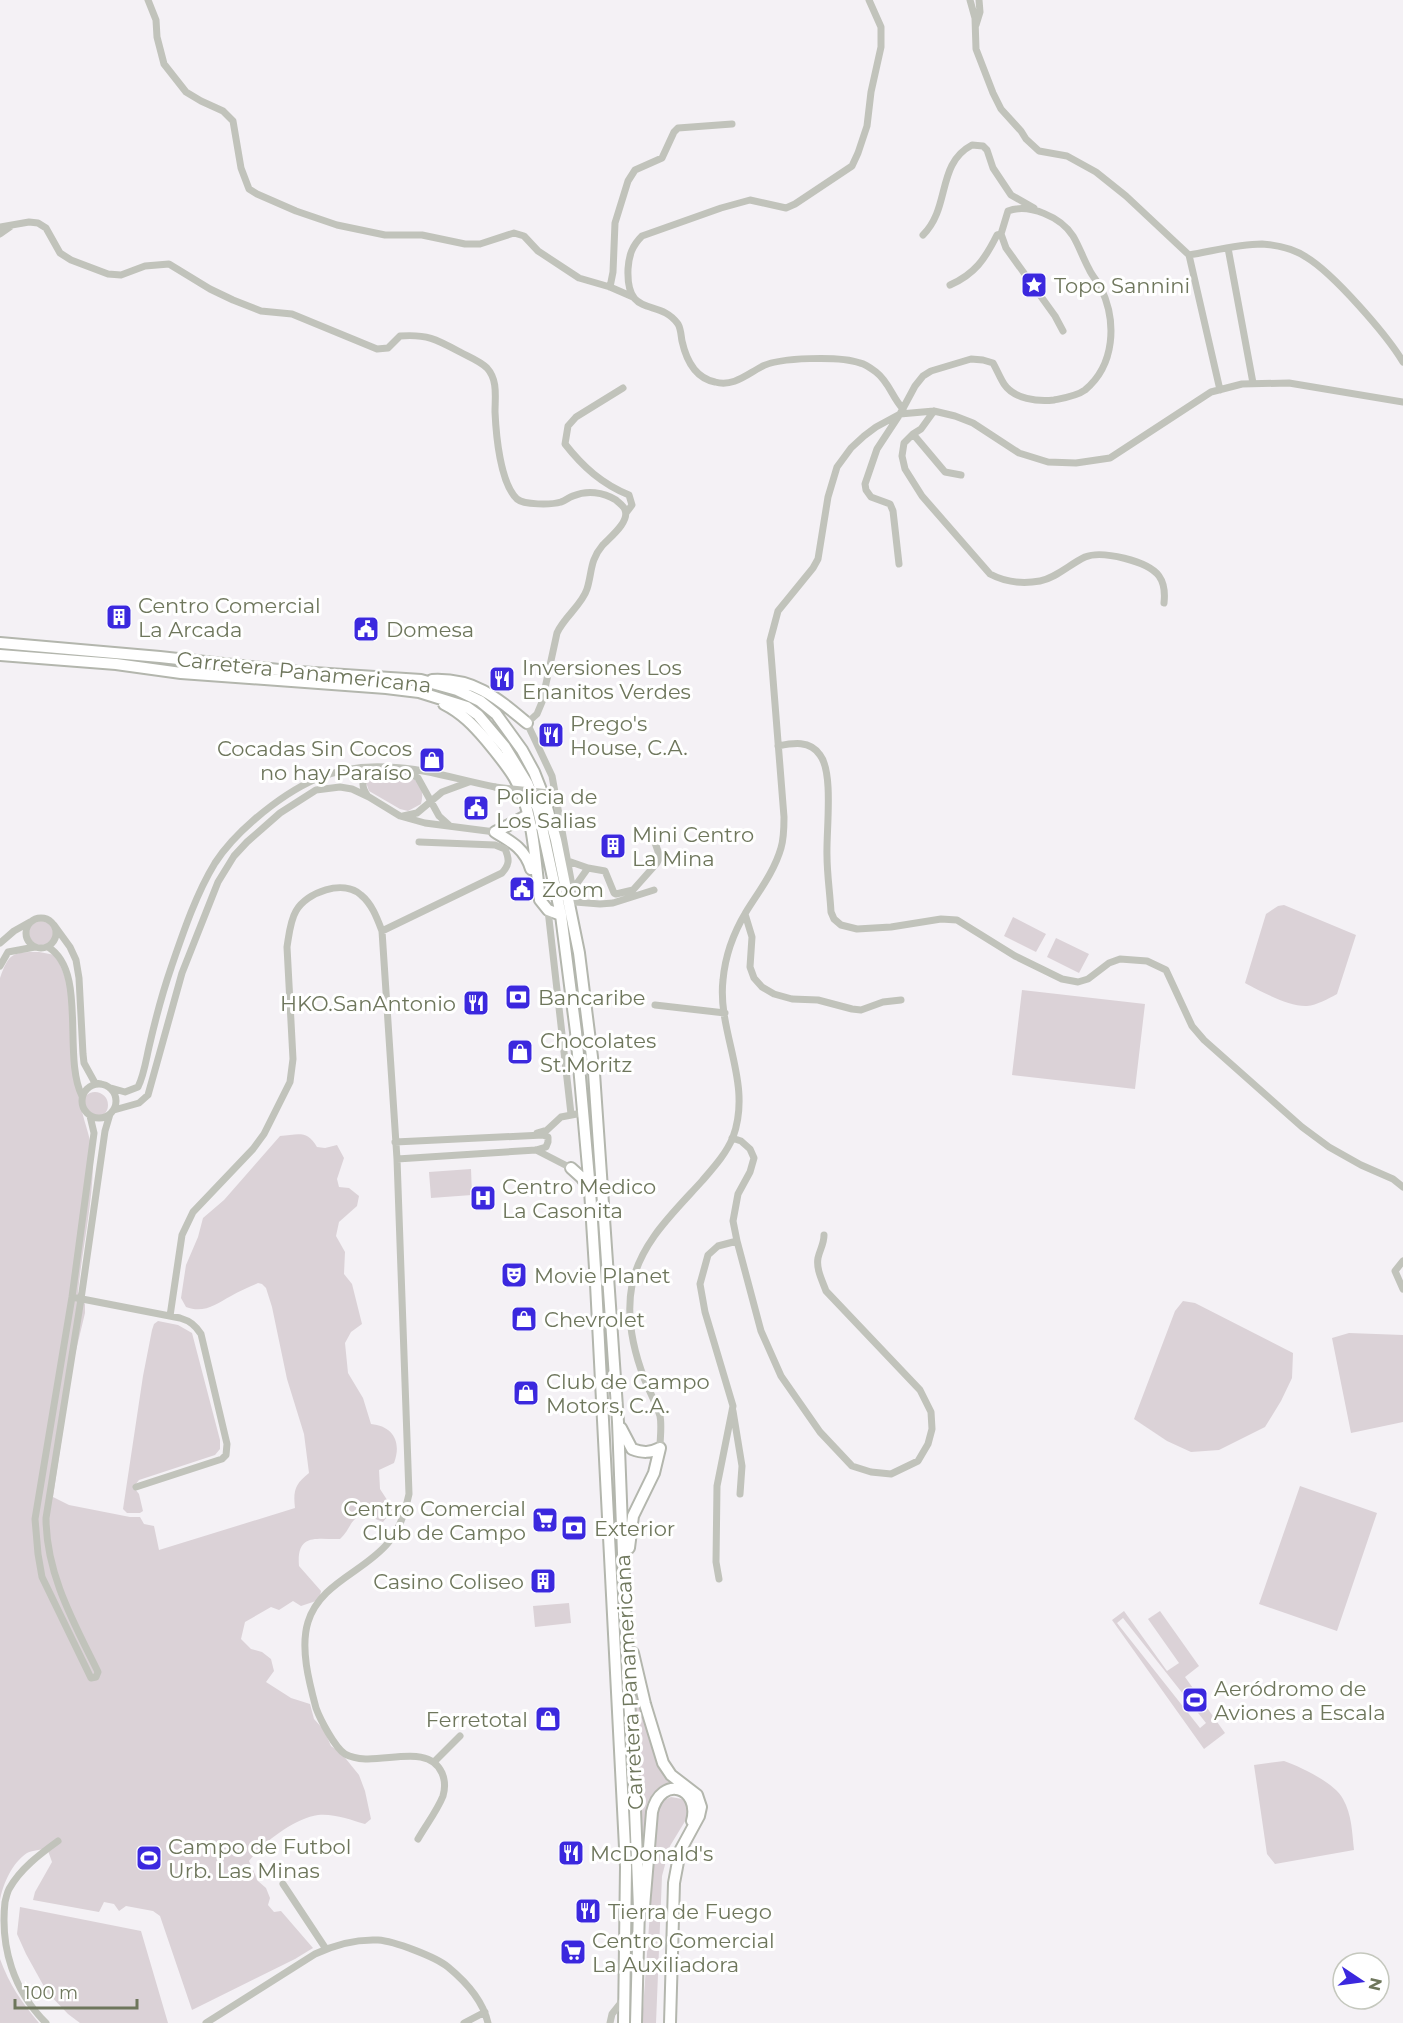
<svg xmlns="http://www.w3.org/2000/svg" width="1403" height="2023" viewBox="0 0 1403 2023" font-family="Montserrat,sans-serif">
  <style>
    .green { fill: #dbd2d7; fill-rule: evenodd }
    .lines { fill: none; stroke-linecap: round; stroke-linejoin: round }
    .primary-casing { stroke: #b3b6ad; stroke-width: 14 }
    .minor { stroke: #c1c3bb; stroke-width: 7 }
    .primary { stroke: #fff; stroke-width: 10 }
    .minor-bridge { stroke: #c1c3bb; stroke-width: 7 }
    .labels { text-anchor: middle; dominant-baseline: central; stroke-width: 6; stroke-linejoin: round; paint-order: stroke }
    .poi-label { font-size: 21px; fill: #6e765c; stroke: #fff; text-anchor: start }
    .street-label { font-size: 21px; fill: #6e765c; stroke: #fff }
  </style>
  <rect width="100%" height="100%" fill="#f4f1f5"/>
  <!-- green -->
  <path class="green" d="M376,773C397,775 429,772 421,804L408,811L400,809L369,791L366,782L368,777Z
    M1284,905L1356,935L1337,994C1328,999 1317,1005 1307,1006C1289,1007 1260,991 1245,983L1266,914L1278,906Z
    M1013,917L1046,934L1036,952L1004,936Z
    M29 933a12 12 0 1 1 24 0a12 12 0 1 1-24 0Z
    M1056,938L1089,954L1079,973L1047,957Z
    M39,952L55,955C81,1000 73,1058 81,1107C85,1126 94,1146 93,1165C92,1208 82,1250 78,1292L85,1304V1313L73,1363L53,1497L69,1505L130,1517H140L144,1524L154,1526L159,1550L295,1508C293,1491 295,1484 309,1473L304,1434L287,1379L272,1307L266,1288L262,1284L258,1283C249,1287 239,1291 231,1296C216,1304 204,1314 186,1307L181,1298L186,1265L198,1237L203,1218L224,1200L280,1136C297,1135 307,1129 317,1147L325,1148L337,1145L344,1158L337,1179L339,1187L349,1188L359,1196L357,1206L339,1222L336,1236L345,1252L344,1274L352,1284L362,1324L351,1332L345,1343L348,1373L363,1398L371,1424C393,1426 402,1442 394,1463L379,1470L380,1489L393,1509L383,1522L363,1514C349,1520 351,1529 340,1539C318,1540 296,1532 299,1566L321,1591L319,1600L301,1606L293,1601L279,1610L271,1607L245,1622L241,1639L251,1649L262,1652L271,1659L274,1671L266,1682L291,1698L310,1704L314,1719L324,1730L331,1746L342,1754L359,1775L365,1791L371,1819L365,1824C352,1820 332,1813 318,1815C295,1818 262,1843 249,1861L258,1881L266,1888L270,1898L268,1905L274,1912L281,1911L313,1948L295,1959L192,2010L160,1916L153,1911L126,1906L119,1911L114,1904L104,1902L99,1912L33,1900L35,1892L52,1862L47,1848C41,1850 33,1850 27,1853C12,1863 3,1884 0,1900V978C9,953 12,952 39,952Z
    M1022,990L1145,1004L1135,1089L1012,1075Z
    M82 1105a13 13 0 1 1 26 0a13 13 0 1 1-26 0Z
    M471,1169L472,1195L431,1198L429,1172Z
    M1183,1301L1195,1303L1293,1353L1292,1378L1281,1401L1265,1427L1219,1450L1191,1452L1167,1441L1134,1419L1175,1311Z
    M158,1321L178,1325L192,1333L220,1440V1449L215,1455L139,1480L135,1485V1489L139,1494L143,1511L140,1513H127L123,1509L143,1376L152,1330L154,1324Z
    M1349,1333L1403,1335V1422L1351,1433L1332,1338Z
    M1300,1486L1377,1513L1337,1631L1259,1604Z
    M569,1603L571,1623L535,1627L533,1606Z
    M1124,1611L1167,1671L1179,1663L1148,1619L1160,1611L1199,1666L1185,1677L1225,1733L1204,1749L1112,1620ZM1123,1618L1206,1723L1200,1728L1117,1623Z
    M632,1675L657,1764L664,1777L672,1782C659,1786 653,1791 647,1804L641,1878L640,1790Z
    M1284,1761C1301,1767 1335,1783 1343,1799C1352,1815 1352,1832 1354,1850L1275,1864L1267,1854L1254,1765Z
    M671,1797L682,1799L687,1805L688,1812L687,1818L670,1846L662,1876L656,2023H642L657,1815C659,1805 661,1801 671,1797Z
    M20,1907L141,1931L168,2023H80L68,2014L47,1992L26,1954L17,1934Z
    M0,1959C9,1984 22,2003 39,2023H0Z"/>
  <g class="lines">
    <!-- primary casing -->
    <g class="primary-casing">
      <path id="primary" d="M0,643L160,657L298,672L421,680L457,690L480,701L496,714L522,750L534,772L545,800L556,840L579,953L594,1073L618,1422L628,1684L633,1761L639,1908L636,2023
        M0,655L116,664L181,673L386,688L419,692L467,707L478,715L505,747L527,783L538,809L561,915L576,1032L590,1190L596,1284L626,1867L624,2023
        M432,680C474,678 496,697 527,723
        M444,704C462,713 474,726 486,740C496,752 506,764 514,777C534,811 535,862 540,900L548,910L561,915
        M495,832C512,842 525,849 531,869
        M495,832L528,815
        M571,1168L581,1177L589,1188
        M621,1428L632,1449C643,1453 650,1453 660,1448
        M629,1548L633,1516L654,1473L660,1448
        M633,1653L645,1704L663,1763L671,1775L697,1795L701,1807L699,1816L680,1851L674,1883L670,2023
        M644,1907L652,1812C661,1774 701,1787 692,1821"/>
    </g>
    <!-- minor -->
    <path class="minor" d="M148,0L156,20L157,37L164,64L186,92L201,101L223,111L233,121L241,168L249,189L257,194L296,211L337,225L385,235H422L465,244H480L514,233L524,236L538,251L579,278L610,287L633,297
      M869,0L881,27V47L871,92L867,126L858,153L852,166L795,204L786,208L750,200L721,208L642,236C632,246 629,255 628,269C626,320 659,297 678,324C681,329 681,336 682,341C686,359 695,378 715,382C733,387 746,375 761,367C778,357 841,356 860,363C865,364 872,369 876,372C889,382 892,397 903,409
      M970,0L975,18L976,49L993,93L1001,109L1021,131L1026,139L1039,151L1067,156L1096,172L1126,196L1189,255L1220,390
      M976,25L980,12L979,0
      M0,227L29,222L38,223L46,228L60,253L71,260L108,274L121,275L145,266L169,264L210,289L233,300L261,311L292,314L377,349L388,348L400,336C427,334 436,339 460,352C469,357 480,361 487,368C498,380 495,397 495,412C496,434 500,483 517,499C524,505 551,505 561,502C565,501 569,497 573,496C587,490 603,492 616,500C619,503 624,506 625,510C630,522 609,538 602,546C590,560 592,573 587,589C582,605 564,617 557,633L542,702L537,714L527,723L552,776L575,902L600,904L613,903L654,890
      M0,234L10,227
      M923,235C951,207 936,164 972,145L983,146L987,150L993,168L1011,195L1034,208
      M1228,248L1253,383
      M1189,255C1213,251 1238,244 1262,244C1276,245 1294,249 1306,257C1333,273 1387,335 1403,362
      M950,285C975,274 985,259 997,235L1001,234
      M610,287L613,272L615,223L628,181L635,170L662,158L674,132L678,128L732,124
      M623,388L576,417L568,426L565,444C583,467 602,484 629,495L632,505L626,513
      M934,411L921,429L913,434L904,443L902,456L905,469L922,496L990,574C1005,582 1023,584 1040,581C1056,578 1070,564 1085,557C1102,550 1148,561 1159,576C1164,583 1165,594 1164,603
      M913,434L945,472L961,475
      M899,564L893,511L890,504L871,497L866,490L865,484L877,449L900,414L915,386L923,376L931,371L971,359L983,360L993,363C997,370 1000,378 1004,384C1014,399 1038,402 1054,400C1064,398 1077,396 1085,390C1115,365 1117,322 1101,288C1098,282 1092,276 1089,269C1083,258 1079,246 1073,236C1061,217 1029,203 1008,211L1001,234L1006,248L1055,316L1063,331
      M778,746C793,743 810,740 820,755C834,773 826,832 827,856C827,874 830,893 831,912L834,919L841,925L857,929L891,927L941,919L957,920L1015,956L1062,979L1078,982L1088,979L1109,963L1120,959L1147,961L1166,970L1192,1026L1204,1040L1302,1127L1329,1147L1361,1165L1393,1179L1403,1187
      M405,770L418,778L439,816L449,825
      M367,795C358,782 365,774 379,769
      M403,816L417,813L442,792L469,782
      M568,861L588,868
      M573,889L588,868L605,871L614,893L616,894L633,890L657,863L660,857L653,837
      M548,910L571,1114
      M745,914L752,937L750,967L754,978L762,987L774,994L792,999L818,1000L852,1009L861,1010L883,1002L901,1000
      M26 933a15 15 0 1 1 30 0a15 15 0 1 1-30 0Z
      M54,925L70,947L76,960L79,978L83,1054L84,1063L95,1083L101,1084
      M382,931L502,873C509,865 510,860 505,849L495,845L419,842
      M0,943L14,931L30,922
      M48,947C88,971 62,1056 82,1096
      M0,966L8,952L35,947
      M655,1005L725,1013
      M82 1101a17 17 0 1 1 34 0a17 17 0 1 1-34 0Z
      M111,1088L125,1092L138,1087C144,1075 146,1060 149,1047C155,1021 162,994 171,968C183,933 196,894 215,863C226,846 240,832 255,819C295,785 333,764 387,767C424,768 459,780 495,787
      M114,1110L139,1103L148,1095L182,973L218,882L234,856L247,842L280,813L316,790L340,787L352,789L369,797L400,816L425,823L495,832
      M90,1116L94,1133L72,1297L35,1519L38,1554L42,1577L91,1678L96,1677L98,1672C74,1623 46,1574 46,1518L81,1299L105,1131L110,1114
      M537,1133L547,1130L561,1117L582,1113
      M732,1138L741,1141L750,1149L754,1158L750,1172L738,1194L733,1221L737,1241L761,1331L781,1376L820,1432L852,1466L871,1472L891,1474L918,1461L928,1444L932,1429L931,1412L920,1390L826,1291C822,1280 816,1269 818,1258C820,1249 824,1244 824,1235
      M395,1142L543,1135L548,1137V1142L546,1147L536,1150L397,1159
      M536,1150L571,1168
      M1403,1261L1395,1271L1403,1289
      M77,1298L180,1318C190,1321 195,1325 201,1334L227,1444L226,1455L222,1459L136,1487
      M170,1316L182,1235L193,1212L253,1149L264,1134L290,1082L293,1059L287,947C289,935 290,921 296,911C307,892 343,879 361,895C372,904 377,918 382,931L397,1159L409,1494C405,1512 400,1529 388,1543C364,1572 320,1583 308,1622C300,1648 309,1682 316,1708C320,1719 335,1748 345,1754C373,1770 427,1739 442,1773C445,1780 445,1789 443,1796C437,1811 426,1825 418,1839
      M733,1411L742,1466L740,1494
      M660,1448C660,1438 662,1425 660,1416C656,1403 649,1391 644,1378C633,1349 626,1316 632,1285C640,1243 674,1212 702,1181C714,1167 726,1154 733,1137C753,1083 717,1032 723,980C725,957 734,932 746,912C759,891 774,872 781,848C784,838 784,827 784,817L770,641L778,611L813,568L818,559L828,497L837,467L851,448L864,436L876,427L900,414L934,411L955,416L973,423L1019,453L1048,462L1076,463L1110,458L1211,392L1242,384L1289,383L1403,402
      M719,1579L716,1562L717,1486L733,1406L705,1312L700,1284L708,1255L718,1246L737,1241
      M434,1762L460,1736
      M283,1884L326,1949
      M46,2023C14,1991 0,1948 5,1902C6,1898 7,1893 9,1889C20,1869 40,1854 58,1841
      M206,2023L315,1954C334,1945 357,1939 378,1940C394,1941 436,1957 448,1967C465,1981 483,2001 488,2023
      M464,2023L485,2012
      M610,2023L612,2014L624,1999"/>
    <!-- primary -->
    <use href="#primary" class="primary"/>
    <!-- minor-bridge -->
    <path class="minor-bridge" d="M495,787L549,793"/>
  </g>
  <!-- icons -->
  <defs>
    <g id="sight-square" transform="scale(1.35)"><rect x="-9" y="-9" width="18" height="18" rx="4" fill="#3b28de" stroke="#fff"/><path d="M0-6L1.8-2.2L6-1.7L2.9 1.2L3.7 5.4L0 3.3L-3.7 5.4L-2.9 1.2L-6-1.7L-1.8-2.2Z" fill="#fff"/></g>
    <g id="building-square" transform="scale(1.35)"><rect x="-9" y="-9" width="18" height="18" rx="4" fill="#3b28de" stroke="#fff"/><path d="M-4-6H4V6H1V3H-1V6H-4ZM-2.5-4.3h1.7v1.8h-1.7ZM.8-4.3h1.7v1.8H.8ZM-2.5-1h1.7V.8h-1.7ZM.8-1h1.7V.8H.8Z" fill="#fff"/></g>
    <g id="civic-square" transform="scale(1.35)"><rect x="-9" y="-9" width="18" height="18" rx="4" fill="#3b28de" stroke="#fff"/><path d="M-.6-6.5H3V-4.5H.6V-3L4-1V1h2V6H-6V1h2V-1L-.6-3ZM-1.2 2.5V6h2.4V2.5Z" fill="#fff"/></g>
    <g id="restaurant-square" transform="scale(1.35)"><rect x="-9" y="-9" width="18" height="18" rx="4" fill="#3b28de" stroke="#fff"/><path d="M-5-6h1v4h1v-4h1v4h1v-4h1v5L-1.5 .5V6h-2V.5L-5-1ZM5-6V6H3V1.5H1.5Q1.5-4 5-6Z" fill="#fff"/></g>
    <g id="shop-square" transform="scale(1.35)"><rect x="-9" y="-9" width="18" height="18" rx="4" fill="#3b28de" stroke="#fff"/><path d="M-5-2.5h2.3a2.7 3.5 0 0 1 5.4 0H5L5.5 6h-11ZM-1.5-2.5h3a1.5 2.3 0 0 0-3 0Z" fill="#fff"/></g>
    <g id="bank-square" transform="scale(1.35)"><rect x="-9" y="-9" width="18" height="18" rx="4" fill="#3b28de" stroke="#fff"/><path d="M-6-4H6V4H-6ZM0-2.3a2.3 2.3 0 1 0 0 4.6a2.3 2.3 0 1 0 0-4.6Z" fill="#fff"/></g>
    <g id="hospital-square" transform="scale(1.35)"><rect x="-9" y="-9" width="18" height="18" rx="4" fill="#3b28de" stroke="#fff"/><path d="M-5-5h3v3.5h4V-5h3V5h-3V1.5h-4V5h-3Z" fill="#fff"/></g>
    <g id="theatre-square" transform="scale(1.35)"><rect x="-9" y="-9" width="18" height="18" rx="4" fill="#3b28de" stroke="#fff"/><path d="M-5-5.5Q0-4 5-5.5V0Q5 5 0 6Q-5 5-5 0ZM-3.3-2.5H-1v1.5H-3.3ZM1-2.5H3.3v1.5H1ZM-2.8 1Q0 5.5 2.8 1Z" fill="#fff"/></g>
    <g id="supermarket-square" transform="scale(1.35)"><rect x="-9" y="-9" width="18" height="18" rx="4" fill="#3b28de" stroke="#fff"/><path d="M-6-5.5h2.5l.6 2H6L4.5 2H-2.5L-4.4-4H-6ZM-1.5 3.2a1.3 1.3 0 1 0 .1 0ZM3 3.2a1.3 1.3 0 1 0 .1 0Z" fill="#fff"/></g>
    <g id="stadium-square" transform="scale(1.35)"><rect x="-9" y="-9" width="18" height="18" rx="4" fill="#3b28de" stroke="#fff"/><path d="M0-5a6.5 5 0 1 0 0 10a6.5 5 0 1 0 0-10ZM-3.5-1.8h7v3.6h-7Z" fill="#fff"/></g>
  </defs>
  <g fill-rule="evenodd">
    <use href="#sight-square" x="1034" y="285"/>
    <use href="#building-square" x="119" y="617"/>
    <use href="#civic-square" x="366" y="629"/>
    <use href="#restaurant-square" x="502" y="679"/>
    <use href="#restaurant-square" x="551" y="735"/>
    <use href="#shop-square" x="432" y="760"/>
    <use href="#civic-square" x="476" y="808"/>
    <use href="#building-square" x="613" y="846"/>
    <use href="#civic-square" x="522" y="889"/>
    <use href="#bank-square" x="518" y="997"/>
    <use href="#restaurant-square" x="476" y="1003"/>
    <use href="#shop-square" x="520" y="1052"/>
    <use href="#hospital-square" x="483" y="1198"/>
    <use href="#theatre-square" x="514" y="1275"/>
    <use href="#shop-square" x="524" y="1319"/>
    <use href="#shop-square" x="526" y="1393"/>
    <use href="#supermarket-square" x="545" y="1520"/>
    <use href="#bank-square" x="574" y="1528"/>
    <use href="#building-square" x="543" y="1581"/>
    <use href="#stadium-square" x="1195" y="1700"/>
    <use href="#shop-square" x="548" y="1719"/>
    <use href="#restaurant-square" x="571" y="1853"/>
    <use href="#stadium-square" x="149" y="1858"/>
    <use href="#restaurant-square" x="588" y="1911"/>
    <use href="#supermarket-square" x="573" y="1952"/>
  </g>
  <g class="labels">
    <!-- poi labels -->
    <g class="poi-label">
      <text x="1054" y="285">Topo Sannini</text>
      <text x="138" y="605">Centro Comercial<tspan x="138" dy="24">La Arcada</tspan></text>
      <text x="386" y="629">Domesa</text>
      <text x="522" y="667">Inversiones Los<tspan x="522" dy="24">Enanitos Verdes</tspan></text>
      <text x="570" y="723">Prego's<tspan x="570" dy="24">House, C.A.</tspan></text>
      <text x="412" y="748" text-anchor="end">Cocadas Sin Cocos<tspan x="412" dy="24">no hay Paraíso</tspan></text>
      <text x="496" y="796">Policia de<tspan x="496" dy="24">Los Salias</tspan></text>
      <text x="632" y="834">Mini Centro<tspan x="632" dy="24">La Mina</tspan></text>
      <text x="542" y="889">Zoom</text>
      <text x="538" y="997">Bancaribe</text>
      <text x="456" y="1003" text-anchor="end">HKO.SanAntonio</text>
      <text x="540" y="1040">Chocolates<tspan x="540" dy="24">St.Moritz</tspan></text>
      <text x="502" y="1186">Centro Medico<tspan x="502" dy="24">La Casonita</tspan></text>
      <text x="534" y="1275">Movie Planet</text>
      <text x="544" y="1319">Chevrolet</text>
      <text x="546" y="1381">Club de Campo<tspan x="546" dy="24">Motors, C.A.</tspan></text>
      <text x="526" y="1508" text-anchor="end">Centro Comercial<tspan x="526" dy="24">Club de Campo</tspan></text>
      <text x="594" y="1528">Exterior</text>
      <text x="524" y="1581" text-anchor="end">Casino Coliseo</text>
      <text x="1214" y="1688">Aeródromo de<tspan x="1214" dy="24">Aviones a Escala</tspan></text>
      <text x="528" y="1719" text-anchor="end">Ferretotal</text>
      <text x="168" y="1846">Campo de Futbol<tspan x="168" dy="24">Urb. Las Minas</tspan></text>
      <text x="590" y="1853">McDonald's</text>
      <text x="608" y="1911">Tierra de Fuego</text>
      <text x="592" y="1940">Centro Comercial<tspan x="592" dy="24">La Auxiliadora</tspan></text>
    </g>
    <!-- street labels -->
    <g class="street-label">
      <text transform="translate(304 672) rotate(6)">Carretera Panamericana</text>
      <text transform="translate(629 1682) rotate(-93)">Carretera Panamericana</text>
    </g>
  </g>
  <!-- north arrow -->
  <g transform="translate(1361 1981) rotate(103)"><circle r="28" fill="#ffffff" stroke="#c5c8be" stroke-width="1.5"/>
  <path d="M0-4.5L10 22L0 15L-10 22Z" fill="#3b28de"/>
  <text y="-9" font-size="16" font-weight="bold" text-anchor="middle" fill="#6e765c">N</text>
  </g>
  <!-- scale -->
  <path d="M15 1999v9h122v-9" fill="none" stroke="#6e765c" stroke-width="3"/>
  <text x="24" y="1999" font-size="18" fill="#6e765c" stroke="#ffffff" stroke-width="4.5" paint-order="stroke">100 m</text>
</svg>
